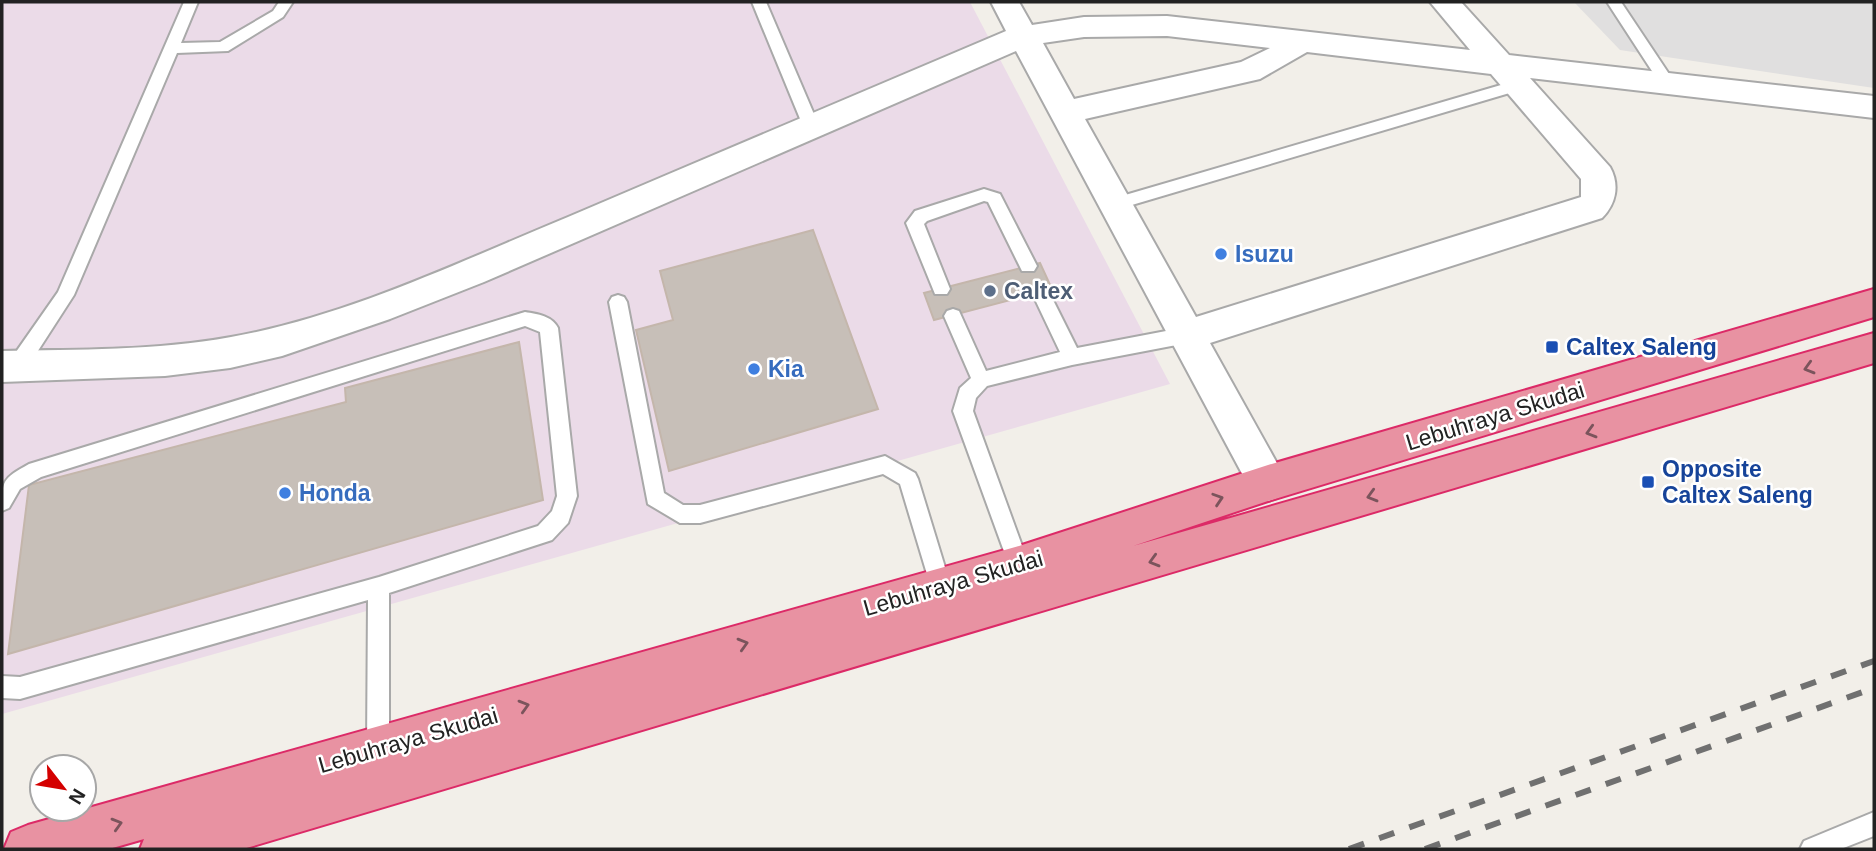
<svg xmlns="http://www.w3.org/2000/svg" width="1876" height="851" viewBox="0 0 1876 851" font-family="Arial,sans-serif">
  <style>
    .residential { fill: #e0dfdf }
    .industrial { fill: #ebdbe8 }
    .building { fill: #c7bfb8; stroke: #c4b6ab; stroke-width: 2 }
    .lines { fill: none; stroke-linecap: round; stroke-linejoin: round }
    .lane-casing { stroke: #a9a9a9; stroke-width: 4 }
    .street-casing { stroke: #a9a9a9; stroke-width: 4 }
    .highway-casing { stroke: #dc2a67; stroke-width: 4 }
    .lane { fill: #fff; fill-rule: evenodd }
    .street { fill: #fff; fill-rule: evenodd }
    .highway { fill: #e892a2; fill-rule: evenodd }
    .rail { stroke: #707070; stroke-width: 6; stroke-dasharray: 16 16; stroke-linecap: butt }
    .oneway { stroke: #7b545c }
    .shop-dot { fill: #3f7fe0; stroke: #fff; stroke-width: 2.5 }
    .service-dot { fill: #5c6f8a; stroke: #fff; stroke-width: 2.5 }
    .transit-dot { fill: #1a4fb4; stroke: #fff; stroke-width: 2.5 }
    .labels { text-anchor: middle; dominant-baseline: central; stroke-width: 5; stroke-linejoin: round; paint-order: stroke }
    .shop-label { font-size: 23px; font-weight: bold; fill: #366cbe; stroke: #fff; text-anchor: start }
    .service-label { font-size: 23px; font-weight: bold; fill: #4e5e75; stroke: #fff; text-anchor: start }
    .transit-label { font-size: 23px; font-weight: bold; fill: #164399; stroke: #fff; text-anchor: start }
    .street-label { font-size: 23px; fill: #222; stroke: #fff }
  </style>
  <rect width="100%" height="100%" fill="#f2efe9"/>
  <!-- residential -->
  <path class="residential" d="M1574,2H1874V88L1620,50Z"/>
  <!-- industrial -->
  <path class="industrial" d="M2,2H970L1170,384L2,714Z"/>
  <!-- building -->
  <path class="building" d="M813,230L878,409L669,471L636,330L673,320L660,271Z
    M1040,263L1052,289L934,320L924,293Z
    M519,342L543,500L8,654L29,485L346,402L345,388Z"/>
  <g class="lines">
    <!-- lane casing -->
    <g class="lane-casing">
      <path id="lane" d="M184,2H198L181,43L220,42L273,11L279,2H293L283,17L228,51L177,53L74,295L23,374L16,376L9,374L7,368L9,362L58,292Z
        M752,2H766L819,126L817,130H805L803,126Z
        M1607,2H1621L1673,80L1676,84L1673,88H1663Z
        M1518,80L1523,81L1526,85L1523,89L1115,210L1109,209L1107,204L1109,199L1115,198Z
        M984,189L1000,194L1037,266L1034,271H1022L988,202L984,201L927,221L924,224L950,289L947,294H935L906,223L915,211Z
        M1041,286L1047,288L1077,348L1187,327L1193,330L1196,335L1193,340L1187,343L1072,365L987,386L976,398L973,411L1029,565L1026,572L1019,575L1012,572L1009,565L953,411L960,388L971,378L944,316L947,311L953,309L959,311L986,371L1060,352L1032,293L1035,288Z
        M618,295L624,297L627,302L664,493L683,505H700L885,456L915,473L918,479L951,587L947,594L940,597L933,594L900,484L883,474L700,523H680L648,504L609,302L612,297Z
        M525,312C538,314 552,316 558,328L577,496L568,523L552,540L389,593V748L386,756L378,759L370,756L367,748L368,600L20,699L2,698V676L20,677L379,577L538,526L552,511L557,496L540,332L525,326L41,477L20,489L9,508L2,511C2,480 2,479 29,464Z
        M1874,812V836L1841,849H1800L1804,841Z"/>
    </g>
    <!-- street casing -->
    <g class="street-casing">
      <path id="street" d="M991,2H1019L1032,25L1084,17L1167,16L1470,50L1430,2H1461L1509,55L1874,96V118L1530,78L1610,167C1620,185 1616,204 1602,218L1210,343L1288,483L1282,496L1268,501L1254,496L1016,51L484,282L390,319L282,356L230,368L165,376L2,382V351C78,349 156,351 231,337C348,316 459,262 568,217C714,155 860,93 1006,31ZM1167,36L1270,48L1241,62L1074,99L1043,43L1084,37ZM1307,52L1491,74L1581,179V197L1196,317L1085,119L1260,79Z"/>
    </g>
    <!-- highway casing -->
    <g class="highway-casing">
      <path id="highway" d="M1874,289V317L1268,501L1133,546L1874,333V363L243,849H140L144,839L109,849H4L11,832L28,825L1019,546L1268,465Z"/>
    </g>
    <!-- lane -->
    <use href="#lane" class="lane"/>
    <!-- street -->
    <use href="#street" class="street"/>
    <!-- highway -->
    <use href="#highway" class="highway"/>
    <!-- rail -->
    <path class="rail" d="M1349,849L1874,661
      M1425,849L1874,688"/>
  </g>
  <!-- one-way arrows -->
  <defs><path id="oneway-chevron" d="M-2-3.5L2.5 0L-2 3.5" fill="none" stroke-width="1.6" stroke-linecap="round" stroke-linejoin="round" transform="scale(1.75)"/></defs>
  <g class="oneway">
    <use href="#oneway-chevron" transform="translate(1809 368) rotate(164)"/>
    <use href="#oneway-chevron" transform="translate(1591 432) rotate(164)"/>
    <use href="#oneway-chevron" transform="translate(1372 496) rotate(164)"/>
    <use href="#oneway-chevron" transform="translate(1218 499) rotate(-18)"/>
    <use href="#oneway-chevron" transform="translate(1154 561) rotate(164)"/>
    <use href="#oneway-chevron" transform="translate(743 644) rotate(-16)"/>
    <use href="#oneway-chevron" transform="translate(524 706) rotate(-16)"/>
    <use href="#oneway-chevron" transform="translate(117 824) rotate(-16)"/>
  </g>
  <!-- markers -->
  <g class="shop-dot">
    <circle cx="1221" cy="254" r="7"/>
    <circle cx="754" cy="369" r="7"/>
    <circle cx="285" cy="493" r="7"/>
  </g>
  <circle class="service-dot" cx="990" cy="291" r="7"/>
  <g class="transit-dot">
    <rect x="1545" y="340" width="14" height="14" rx="3.5"/>
    <rect x="1641" y="475" width="14" height="14" rx="3.5"/>
  </g>
  <g class="labels">
    <!-- shop labels -->
    <g class="shop-label">
      <text x="1235" y="254">Isuzu</text>
      <text x="768" y="369">Kia</text>
      <text x="299" y="493">Honda</text>
    </g>
    <!-- service labels -->
    <g class="service-label">
      <text x="1004" y="291">Caltex</text>
    </g>
    <!-- transit labels -->
    <g class="transit-label">
      <text x="1566" y="347">Caltex Saleng</text>
      <text x="1662" y="469">Opposite<tspan x="1662" dy="26">Caltex Saleng</tspan></text>
    </g>
    <!-- street labels -->
    <g class="street-label">
      <text transform="translate(1495 416) rotate(-17)">Lebuhraya Skudai</text>
      <text transform="translate(953 583) rotate(-16)">Lebuhraya Skudai</text>
      <text transform="translate(408 740) rotate(-16)">Lebuhraya Skudai</text>
    </g>
  </g>
  <!-- border -->
  <rect width="1876" height="851" fill="none" stroke="#222222" stroke-width="7"/>
  <!-- north arrow -->
  <g transform="translate(63 788) rotate(121)"><circle r="33" fill="#ffffff" stroke="#a7a7a7" stroke-width="2"/>
  <path d="M0-5L12 26L0 18L-12 26Z" fill="#d40000"/>
  <text y="-10" font-size="19" font-weight="bold" text-anchor="middle" fill="#222222">N</text>
  </g>
</svg>
